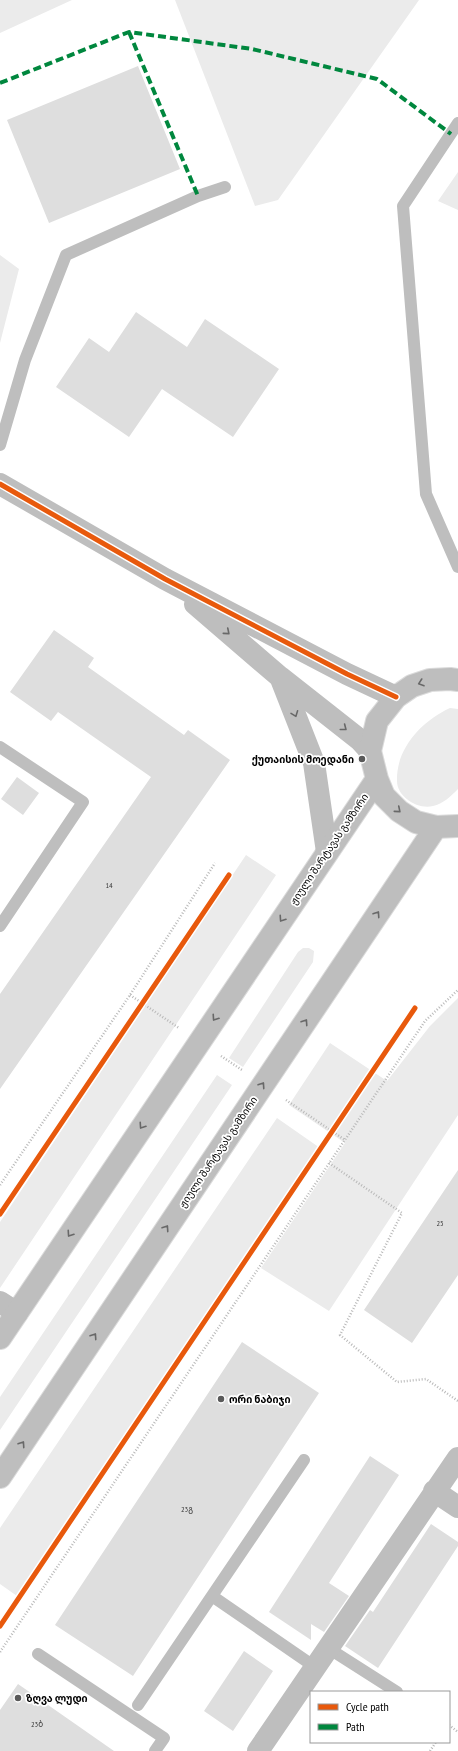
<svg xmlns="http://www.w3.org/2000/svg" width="458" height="1751" viewBox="0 0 458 1751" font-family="'PT Sans Narrow','Noto Sans Georgian',sans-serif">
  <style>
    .green { fill: #ebebeb }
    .building { fill: #dedede }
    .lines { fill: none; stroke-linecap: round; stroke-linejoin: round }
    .primary-casing { stroke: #dbdbdb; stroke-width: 24 }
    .path { stroke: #b9b9b9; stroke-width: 2.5; stroke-dasharray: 1 2; stroke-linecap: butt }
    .lane { stroke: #bebebe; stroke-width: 12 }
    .street { stroke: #bebebe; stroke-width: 22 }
    .primary { stroke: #bebebe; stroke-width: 22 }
    .quiet { stroke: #00873e; stroke-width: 4; stroke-dasharray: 8 4; stroke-linecap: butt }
    .cycleway-casing { stroke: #fff; stroke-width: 8 }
    .cycleway { stroke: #e8590c; stroke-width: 5 }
    .oneway { stroke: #686868 }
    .poi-dot { fill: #595959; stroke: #fff; stroke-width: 1.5 }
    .labels { text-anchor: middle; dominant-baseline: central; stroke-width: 3.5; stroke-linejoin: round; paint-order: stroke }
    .number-label { font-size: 8px; fill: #383838 }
    .poi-label { font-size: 10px; font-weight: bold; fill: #000; stroke: #fff; text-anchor: start }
    .street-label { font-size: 10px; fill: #000; stroke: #fff }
  </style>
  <rect width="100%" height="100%" fill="#fff"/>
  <!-- green -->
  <path class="green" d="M0,0H72L0,33Z
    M175,0H419L278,200L255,206Z
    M458,172V210L438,201Z
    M0,255L19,269L0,343Z
    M450,708L458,709V789C451,796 443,804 433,806C418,810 397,797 397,781C396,748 422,721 450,708Z
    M246,855L276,875L0,1288V1222Z
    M303,948H309L314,951L313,962L243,1067L229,1058L298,952Z
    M458,998V1115L329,1311L261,1268L345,1143L289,1105L330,1043L387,1081L430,1026Z
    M217,1075L232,1085L0,1430V1397Z
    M277,1118L320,1148L17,1596L0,1584V1528Z"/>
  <!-- building -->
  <path class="building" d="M138,66L180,169L49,223L7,120Z
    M136,312L187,347L205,319L279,369L233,437L162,389L129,437L56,387L89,338L109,352Z
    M54,630L94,658L88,667L184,735L188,730L230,760L0,1089V994L151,777L58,712L51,721L10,692Z
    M17,777L39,793L23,815L1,799Z
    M458,1170V1275L412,1343L364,1310Z
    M242,1342L319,1393L133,1676L55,1625Z
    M370,1456L399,1475L329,1583L349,1596L324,1632L311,1624V1640L269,1612Z
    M431,1524L458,1542V1546L378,1668L345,1646L370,1610L373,1612Z
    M244,1651L273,1671L233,1731L204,1711Z
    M18,1684L114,1751H0V1710Z"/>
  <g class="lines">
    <!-- primary casing -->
    <g class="primary-casing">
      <path id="primary" d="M458,680L450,679L430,680L412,686L396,697L377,721L370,751L377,779L384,796L399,811L416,822L436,827L458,826
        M0,1338L377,779
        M0,1477L436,827"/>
    </g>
    <!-- path -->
    <path class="path" d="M130,995L179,1028
      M221,1056L242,1070
      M286,1100L345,1140
      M329,1163L402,1213L340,1335L397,1382L426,1379L458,1401
      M0,1185L130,995L215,863
      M0,1652L425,1021L458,990
      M449,1725L458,1732
      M430,1751L436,1742"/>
    <!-- lane -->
    <path class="lane" d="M458,123L403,206L426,494L458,567
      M0,445L25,360L66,255L198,196L225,187
      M0,747L83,802L0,926
      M212,1596L315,1667
      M328,1648L397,1692
      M38,1654L164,1738L155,1751
      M138,1705L304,1460"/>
    <!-- street -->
    <path class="street" d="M0,484L165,579L347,674L396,697
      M195,604L280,677L360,740L370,751
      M281,679L314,763L327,852
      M0,1302L17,1313
      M434,1491L458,1507
      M258,1751L458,1458"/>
    <!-- primary -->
    <use href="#primary" class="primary"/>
    <!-- quiet -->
    <path class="quiet" d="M129,32L198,196
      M0,83L129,32L252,49L377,79L451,134"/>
    <!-- cycleway casing -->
    <g class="cycleway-casing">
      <path id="cycleway" d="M0,484L165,579L347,674L396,697
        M0,1214L229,875
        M0,1626L415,1008"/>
    </g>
    <!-- cycleway -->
    <use href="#cycleway" class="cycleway"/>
  </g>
  <!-- one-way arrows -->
  <defs><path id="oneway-chevron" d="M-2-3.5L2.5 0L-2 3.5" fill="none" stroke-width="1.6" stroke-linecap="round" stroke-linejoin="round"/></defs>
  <g class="oneway">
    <use href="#oneway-chevron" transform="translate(227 632) rotate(40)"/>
    <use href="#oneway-chevron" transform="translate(421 683) rotate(161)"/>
    <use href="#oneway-chevron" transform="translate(295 714) rotate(69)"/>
    <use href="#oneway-chevron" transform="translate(344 728) rotate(38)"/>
    <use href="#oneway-chevron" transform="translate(398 810) rotate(40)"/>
    <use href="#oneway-chevron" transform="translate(377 914) rotate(-56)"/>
    <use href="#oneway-chevron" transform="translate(282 919) rotate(124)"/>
    <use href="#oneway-chevron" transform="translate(215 1018) rotate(124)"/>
    <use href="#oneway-chevron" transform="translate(305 1022) rotate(-56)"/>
    <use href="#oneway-chevron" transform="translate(262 1085) rotate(-56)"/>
    <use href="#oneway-chevron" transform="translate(142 1126) rotate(124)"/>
    <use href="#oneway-chevron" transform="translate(166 1228) rotate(-56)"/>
    <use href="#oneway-chevron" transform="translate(70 1234) rotate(124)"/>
    <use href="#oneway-chevron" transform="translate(94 1336) rotate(-56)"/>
    <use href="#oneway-chevron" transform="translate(22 1444) rotate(-56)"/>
  </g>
  <!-- markers -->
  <g class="poi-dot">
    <circle cx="362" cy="759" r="4"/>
    <circle cx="221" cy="1399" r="4"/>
    <circle cx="18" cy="1698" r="4"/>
  </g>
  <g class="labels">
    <!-- number labels -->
    <g class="number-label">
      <text x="109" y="885">14</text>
      <text x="440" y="1223">25</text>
      <text x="187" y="1509">23გ</text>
      <text x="37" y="1724">23ბ</text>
    </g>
    <!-- poi labels -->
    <g class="poi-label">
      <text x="354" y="759" text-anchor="end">ქუთაისის მოედანი</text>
      <text x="229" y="1399">ორი ნაბიჯი</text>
      <text x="26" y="1698">ზღვა ლუდი</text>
    </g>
    <!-- street labels -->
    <g class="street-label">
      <text transform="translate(329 849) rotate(-56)">ჟიული შარტავას გამზირი</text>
      <text transform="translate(218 1152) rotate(-56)">ჟიული შარტავას გამზირი</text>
    </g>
  </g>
  <!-- legend -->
  <rect x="310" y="1691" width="140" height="52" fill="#ffffff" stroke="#999999"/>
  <rect x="318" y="1704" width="20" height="6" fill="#e8590c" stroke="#999999"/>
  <text x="346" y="1711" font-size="12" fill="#000000">Cycle path</text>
  <rect x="318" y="1724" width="20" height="6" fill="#00873e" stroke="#999999"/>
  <text x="346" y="1731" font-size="12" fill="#000000">Path</text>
</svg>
